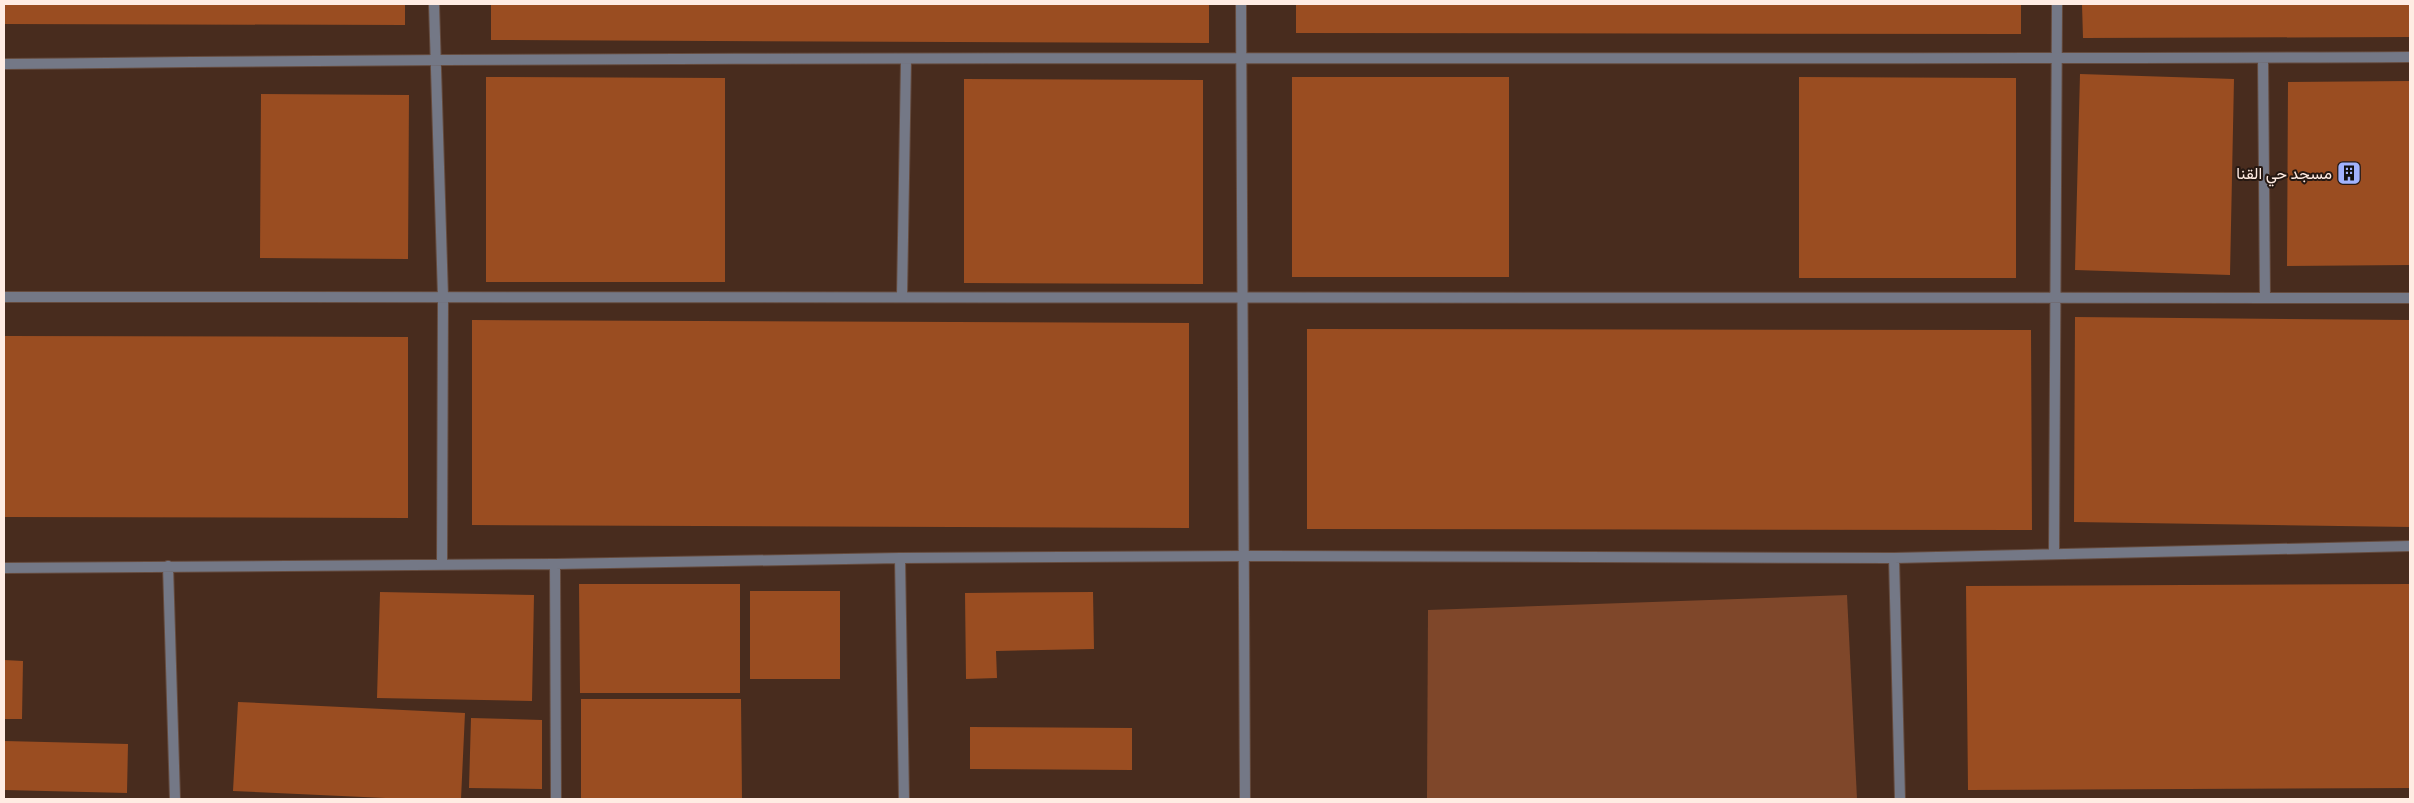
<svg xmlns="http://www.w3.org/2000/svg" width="2414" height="803" viewBox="0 0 2414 803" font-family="'Zilla Slab',Vazirmatn,serif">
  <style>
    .green { fill: #7f472a }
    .building { fill: #9a4d21 }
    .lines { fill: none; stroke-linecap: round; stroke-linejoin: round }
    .lane-casing { stroke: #654b3e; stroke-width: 12 }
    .street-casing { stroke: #654b3e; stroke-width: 12 }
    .lane { stroke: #747886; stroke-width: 10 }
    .street { stroke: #747886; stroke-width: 10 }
    .labels { text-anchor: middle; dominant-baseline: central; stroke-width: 4; stroke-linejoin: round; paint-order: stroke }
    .poi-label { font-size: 16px; fill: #ffece3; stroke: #251812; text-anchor: end }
  </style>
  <rect width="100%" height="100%" fill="#482c1e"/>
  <!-- green -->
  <path class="green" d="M1847,595L1857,799H1427L1428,610Z"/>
  <!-- building -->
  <path class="building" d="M4,4H405V25L4,24Z
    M491,4H1209V43L491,40Z
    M1296,4H2021V34L1296,33Z
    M2082,4H2410V37L2083,38Z
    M2080,74L2234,79L2230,275L2075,270Z
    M486,77L725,78V282H486Z
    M1292,77H1509V277H1292Z
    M1799,77L2016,78V278H1799Z
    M964,79L1203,80V284L964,283Z
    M2410,81V265L2287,266L2288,82Z
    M261,94L409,95L408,259L260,258Z
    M2075,317L2410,320V527L2074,522Z
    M472,320L1189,323V528L472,525Z
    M1307,329L2031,330L2032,530L1307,529Z
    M4,336L408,337V518L4,517Z
    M579,584H740V693H580Z
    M2410,584V788L1968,790L1966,586Z
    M750,591H840V679H750Z
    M380,592L534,595L532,701L377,698Z
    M1093,592L1094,649L996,651L997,678L966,679L965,593Z
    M4,660L23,661L22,719H4Z
    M581,699H741L742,799H581Z
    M238,702L465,713L461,799H407L233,791Z
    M471,718L542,720V789L469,788Z
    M970,727L1132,728V770L970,769Z
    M4,741L128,744L127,793L4,790Z"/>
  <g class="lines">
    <!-- lane casing -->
    <g class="lane-casing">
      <path id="lane" d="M1241,4L1245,799"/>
    </g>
    <!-- street casing -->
    <g class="street-casing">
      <path id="street" d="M434,4L443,297L442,565
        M2263,58L2265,298
        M4,64C806,54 1608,61 2410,57
        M4,297L2410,298
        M902,297L906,60
        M2054,554L2057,4
        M900,558L904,799
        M1894,558L1900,799
        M555,564L556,799
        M168,566L175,799
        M4,568L555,564L900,558L1243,556L1894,558L2410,546"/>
    </g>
    <!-- lane -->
    <use href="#lane" class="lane"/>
    <!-- street -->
    <use href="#street" class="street"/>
  </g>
  <!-- icons -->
  <defs>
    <g id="building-square" transform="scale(1.25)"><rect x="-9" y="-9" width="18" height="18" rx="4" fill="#a1b3fd" stroke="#251812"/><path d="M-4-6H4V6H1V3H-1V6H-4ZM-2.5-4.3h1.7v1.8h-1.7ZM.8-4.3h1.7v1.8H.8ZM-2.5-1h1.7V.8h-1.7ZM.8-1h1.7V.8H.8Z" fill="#111"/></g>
  </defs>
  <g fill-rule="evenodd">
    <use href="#building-square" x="2349" y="173"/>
  </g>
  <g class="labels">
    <!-- poi labels -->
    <g class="poi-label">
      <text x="2332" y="173">مسجد حي القنا</text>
    </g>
  </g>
  <!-- border -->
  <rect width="2414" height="803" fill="none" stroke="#ffece3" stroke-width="10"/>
</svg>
